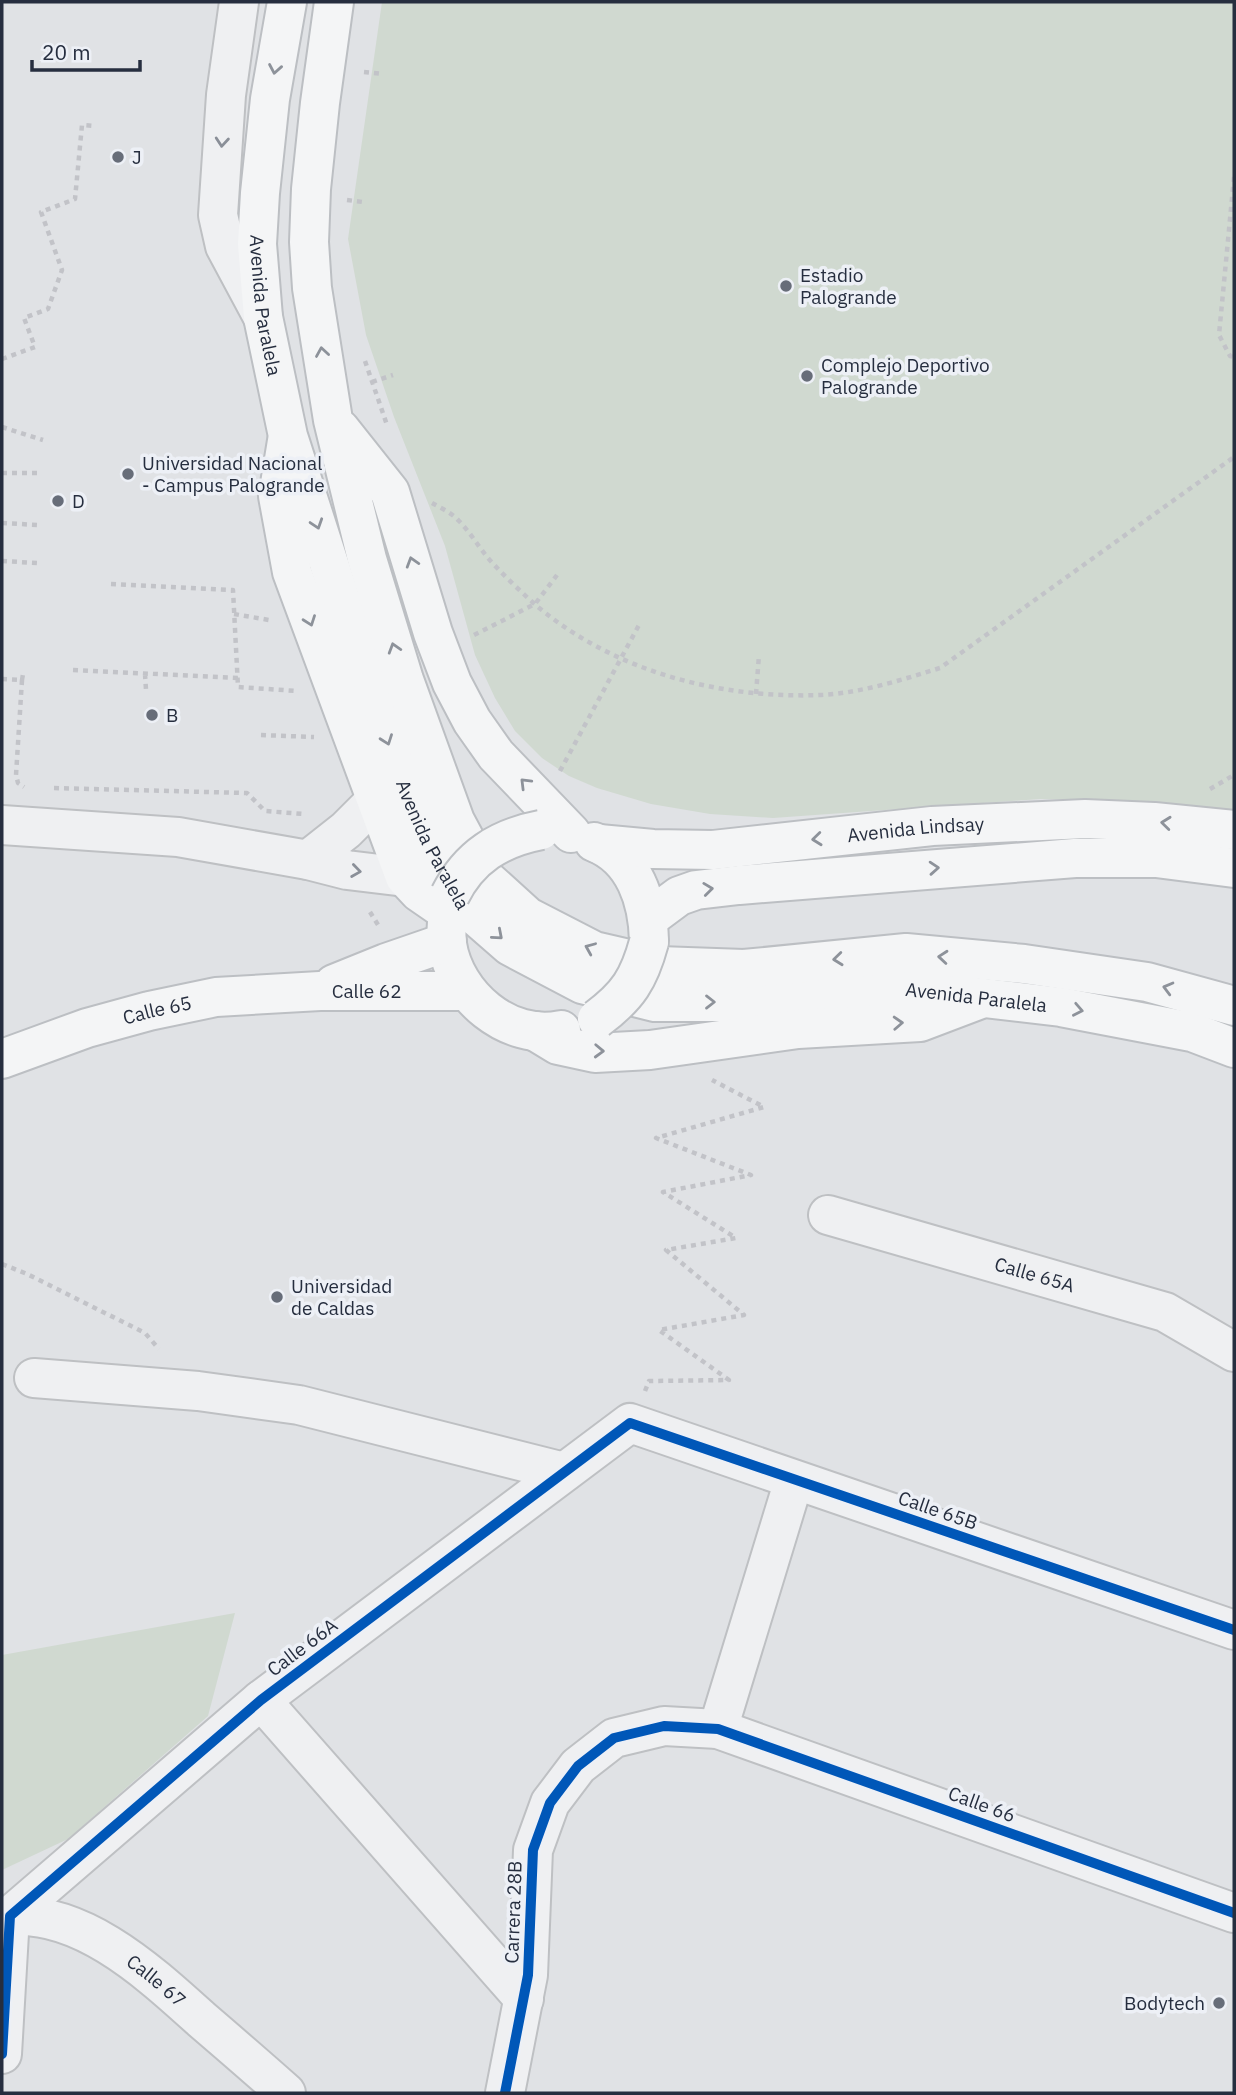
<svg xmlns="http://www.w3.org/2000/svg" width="1236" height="2095" viewBox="0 0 1236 2095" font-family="'IBM Plex Sans',sans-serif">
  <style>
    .grass { fill: #d0d9d0 }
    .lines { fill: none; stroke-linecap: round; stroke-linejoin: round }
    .minor-casing { stroke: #bec0c3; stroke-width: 42 }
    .major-casing { stroke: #bcbfc3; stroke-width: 42 }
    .path { stroke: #c2c3c8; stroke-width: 4.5; stroke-dasharray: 5 5; stroke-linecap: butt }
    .minor { stroke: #eff0f2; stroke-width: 38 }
    .major { stroke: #f4f5f6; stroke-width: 38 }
    .major-bridge-casing { stroke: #bcbfc3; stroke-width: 42; stroke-linecap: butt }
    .major-bridge { stroke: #f4f5f6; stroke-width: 38 }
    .cycleway-casing { stroke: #edf0f6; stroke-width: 15 }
    .cycleway { stroke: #0057b8; stroke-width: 10 }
    .oneway { stroke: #8d929a }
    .oneway2 { stroke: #8a8f98 }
    .poi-dot { fill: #676d79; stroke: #edf0f6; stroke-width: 2.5 }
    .labels { text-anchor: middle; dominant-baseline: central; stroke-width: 7; stroke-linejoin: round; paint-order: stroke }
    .poi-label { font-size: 19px; fill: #262e3f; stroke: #edf0f6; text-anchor: start }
    .street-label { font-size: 19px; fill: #262e3f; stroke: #edf0f6 }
  </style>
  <rect width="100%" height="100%" fill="#e0e2e5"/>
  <!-- grass -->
  <path class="grass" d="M382,2H1234V813L1148,802L1040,799L773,818L710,814L651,804L597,788L569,776L542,758L515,731L495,698L475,655L445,546L394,417L366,335L348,239Z
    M235,1613L208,1716L68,1839L2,1870V1655Z"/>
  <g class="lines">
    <!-- minor casing -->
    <g class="minor-casing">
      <g id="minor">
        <path d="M239,2L226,95L218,215L225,246L263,317"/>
        <path d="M2,825L178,837L308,860L347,870L405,877"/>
        <path d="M308,860L346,830L375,801"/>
        <path id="s1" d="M828,1215L1165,1312L1234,1352"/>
        <path d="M34,1378L198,1391L299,1405L564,1472"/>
        <path d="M261,1700L524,1999"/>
        <path d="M718,1729L794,1480"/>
        <path id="s2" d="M2,1917C78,1906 149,1972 201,2019C229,2043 258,2068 286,2093"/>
        <path d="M2,2054L10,1916L261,1700L630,1423L1234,1630"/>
        <path d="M505,2093L528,1975L533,1850L550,1803L578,1766L614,1738L664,1726L718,1729L1234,1913"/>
      </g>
    </g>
    <!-- major casing -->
    <g class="major-casing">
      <g id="major">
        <path id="s3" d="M287,2L270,99L260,193L257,244L263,317L288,436L370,691L408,796L430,846L463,905L510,946L582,984L655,1002H740L853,990L908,989L1061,1007L1192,1032L1234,1048"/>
        <path d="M334,2L320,103L311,189L309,242L312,288L333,420L367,559L404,680L455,821L486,879L528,917L594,951L659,966L744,969L906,953L1024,964L1147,982L1234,1006"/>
        <path d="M340,429L390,492L433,633L452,683L472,721L496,755L571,833"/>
        <path d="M287,441L278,496L292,572L405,877L419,892L448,912"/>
        <path d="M594,842C635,858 648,901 649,941"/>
        <path id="s4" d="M599,844L653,849L713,850L932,826L1085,819L1154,822L1234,830"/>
        <path d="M450,895C448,911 445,929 447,944C455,996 508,1041 561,1030"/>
        <path d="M648,919L679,896L696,890L739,885L1075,858H1156L1234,868"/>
        <path d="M334,984L386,963L447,942"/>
        <path d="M535,1031L558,1045L595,1053L650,1050L798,1029L920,1022L978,1000"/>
        <path id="s5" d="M2,1059L87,1028L149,1011L216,997L320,991H466"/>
      </g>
    </g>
    <!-- path -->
    <path class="path" d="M364,72L383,74
      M1234,177L1219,335L1230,356L1234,357
      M347,200L363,202
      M2,359L35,347L24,318L48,309L62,270L41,212L75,199L82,125L95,126
      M365,361L387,425
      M372,382L393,375
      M2,427L43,440
      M2,473H42
      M432,503C441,508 452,513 459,521C470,532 478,546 488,558C503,575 521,592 538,607C616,672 720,699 821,695C861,693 901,680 940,668L1234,457
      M2,523L38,525
      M2,561L37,563
      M111,584L233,590L238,687L297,691
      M234,614L269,620L270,622
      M474,635L535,604L557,575
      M73,670L238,678
      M145,674L146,690
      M2,679L22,680L23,674
      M22,680L16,775L18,783L24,787
      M756,694L759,655
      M261,735L314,737
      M560,771L639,625
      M54,788L247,793L265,811L304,814
      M1210,789L1234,775
      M370,912L380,928
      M2,1264L27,1274L145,1333L159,1349
      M645,1391L649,1381L729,1380L659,1330L744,1315L666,1250L736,1238L663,1192L751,1175L656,1138L764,1107L712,1080"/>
    <!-- minor -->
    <use href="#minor" class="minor"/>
    <!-- major -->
    <use href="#major" class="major"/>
    <!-- major-bridge casing -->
    <g class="major-bridge-casing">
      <path id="major-bridge" d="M450,895C469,857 499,838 541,830
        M597,1019C628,996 639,979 649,942"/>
    </g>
    <!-- major-bridge -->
    <use href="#major-bridge" class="major-bridge"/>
    <!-- cycleway casing -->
    <g class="cycleway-casing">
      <path id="cycleway" d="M2,2054L10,1916L261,1700L630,1423L1234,1630
        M505,2093L528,1975L533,1850L550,1803L578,1766L614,1738L664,1726L718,1729L1234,1913"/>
    </g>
    <!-- cycleway -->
    <use href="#cycleway" class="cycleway"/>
  </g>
  <!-- one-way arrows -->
  <defs><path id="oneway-chevron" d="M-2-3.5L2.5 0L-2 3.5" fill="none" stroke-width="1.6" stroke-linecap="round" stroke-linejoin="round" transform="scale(1.75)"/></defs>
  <g class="oneway">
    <use href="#oneway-chevron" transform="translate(275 69) rotate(100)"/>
    <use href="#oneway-chevron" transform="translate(322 352) rotate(-99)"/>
    <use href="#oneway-chevron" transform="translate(317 524) rotate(72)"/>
    <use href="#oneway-chevron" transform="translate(412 562) rotate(-107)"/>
    <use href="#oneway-chevron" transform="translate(310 621) rotate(70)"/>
    <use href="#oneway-chevron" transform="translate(394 648) rotate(-107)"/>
    <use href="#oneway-chevron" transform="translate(387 740) rotate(70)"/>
    <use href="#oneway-chevron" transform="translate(525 783) rotate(-135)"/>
    <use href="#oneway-chevron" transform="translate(1166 823) rotate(-174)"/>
    <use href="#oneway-chevron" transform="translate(817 839) rotate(174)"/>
    <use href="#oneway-chevron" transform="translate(934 868) rotate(-4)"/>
    <use href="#oneway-chevron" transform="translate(708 889) rotate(-7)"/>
    <use href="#oneway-chevron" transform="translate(498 935) rotate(41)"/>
    <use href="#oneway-chevron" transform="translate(590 948) rotate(-157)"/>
    <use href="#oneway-chevron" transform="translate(943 957) rotate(-175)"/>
    <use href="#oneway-chevron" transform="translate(838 959) rotate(174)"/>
    <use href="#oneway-chevron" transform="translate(1168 988) rotate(-165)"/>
    <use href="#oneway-chevron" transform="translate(710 1002)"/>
    <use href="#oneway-chevron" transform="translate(1078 1010) rotate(11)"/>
    <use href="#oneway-chevron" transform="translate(898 1023) rotate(-3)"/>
    <use href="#oneway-chevron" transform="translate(599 1051) rotate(2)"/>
  </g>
  <g class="oneway2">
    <use href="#oneway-chevron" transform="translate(222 142) rotate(95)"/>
    <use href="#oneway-chevron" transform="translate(356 871) rotate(8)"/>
  </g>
  <!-- markers -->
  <g class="poi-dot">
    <circle cx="118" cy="157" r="7"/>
    <circle cx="786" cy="286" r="7"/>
    <circle cx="807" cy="376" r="7"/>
    <circle cx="128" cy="474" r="7"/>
    <circle cx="58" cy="501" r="7"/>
    <circle cx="152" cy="715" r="7"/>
    <circle cx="277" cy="1297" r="7"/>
    <circle cx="1219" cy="2003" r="7"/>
  </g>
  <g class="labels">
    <!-- poi labels -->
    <g class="poi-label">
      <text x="132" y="157">J</text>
      <text x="800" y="275">Estadio<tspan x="800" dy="22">Palogrande</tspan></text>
      <text x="821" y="365">Complejo Deportivo<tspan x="821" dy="22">Palogrande</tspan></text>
      <text x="142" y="463">Universidad Nacional<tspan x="142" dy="22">- Campus Palogrande</tspan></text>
      <text x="72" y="501">D</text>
      <text x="166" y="715">B</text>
      <text x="291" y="1286">Universidad<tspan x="291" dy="22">de Caldas</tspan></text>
      <text x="1205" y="2003" text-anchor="end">Bodytech</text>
    </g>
    <!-- street labels -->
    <g class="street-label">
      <text stroke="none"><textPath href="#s3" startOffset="306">Avenida Paralela</textPath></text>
      <text stroke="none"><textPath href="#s4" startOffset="318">Avenida Lindsay</textPath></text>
      <text stroke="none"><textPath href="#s3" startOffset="873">Avenida Paralela</textPath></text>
      <text stroke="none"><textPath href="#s5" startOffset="374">Calle 62</textPath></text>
      <text stroke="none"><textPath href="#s3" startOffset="1482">Avenida Paralela</textPath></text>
      <text stroke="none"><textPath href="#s5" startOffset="163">Calle 65</textPath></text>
      <text stroke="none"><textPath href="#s1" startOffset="215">Calle 65A</textPath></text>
      <text transform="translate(938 1510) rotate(19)">Calle 65B</text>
      <text transform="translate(302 1647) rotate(-37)">Calle 66A</text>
      <text transform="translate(982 1804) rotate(20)">Calle 66</text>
      <text transform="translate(513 1912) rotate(-88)">Carrera 28B</text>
      <text stroke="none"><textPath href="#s2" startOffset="172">Calle 67</textPath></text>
    </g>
  </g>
  <!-- border -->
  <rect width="1236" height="2095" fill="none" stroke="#262e3f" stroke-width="7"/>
  <!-- scale -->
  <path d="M32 60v10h108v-10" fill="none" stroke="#262e3f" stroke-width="3.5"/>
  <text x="42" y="60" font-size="21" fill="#262e3f" stroke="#edf0f6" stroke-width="5" paint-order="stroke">20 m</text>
</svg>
